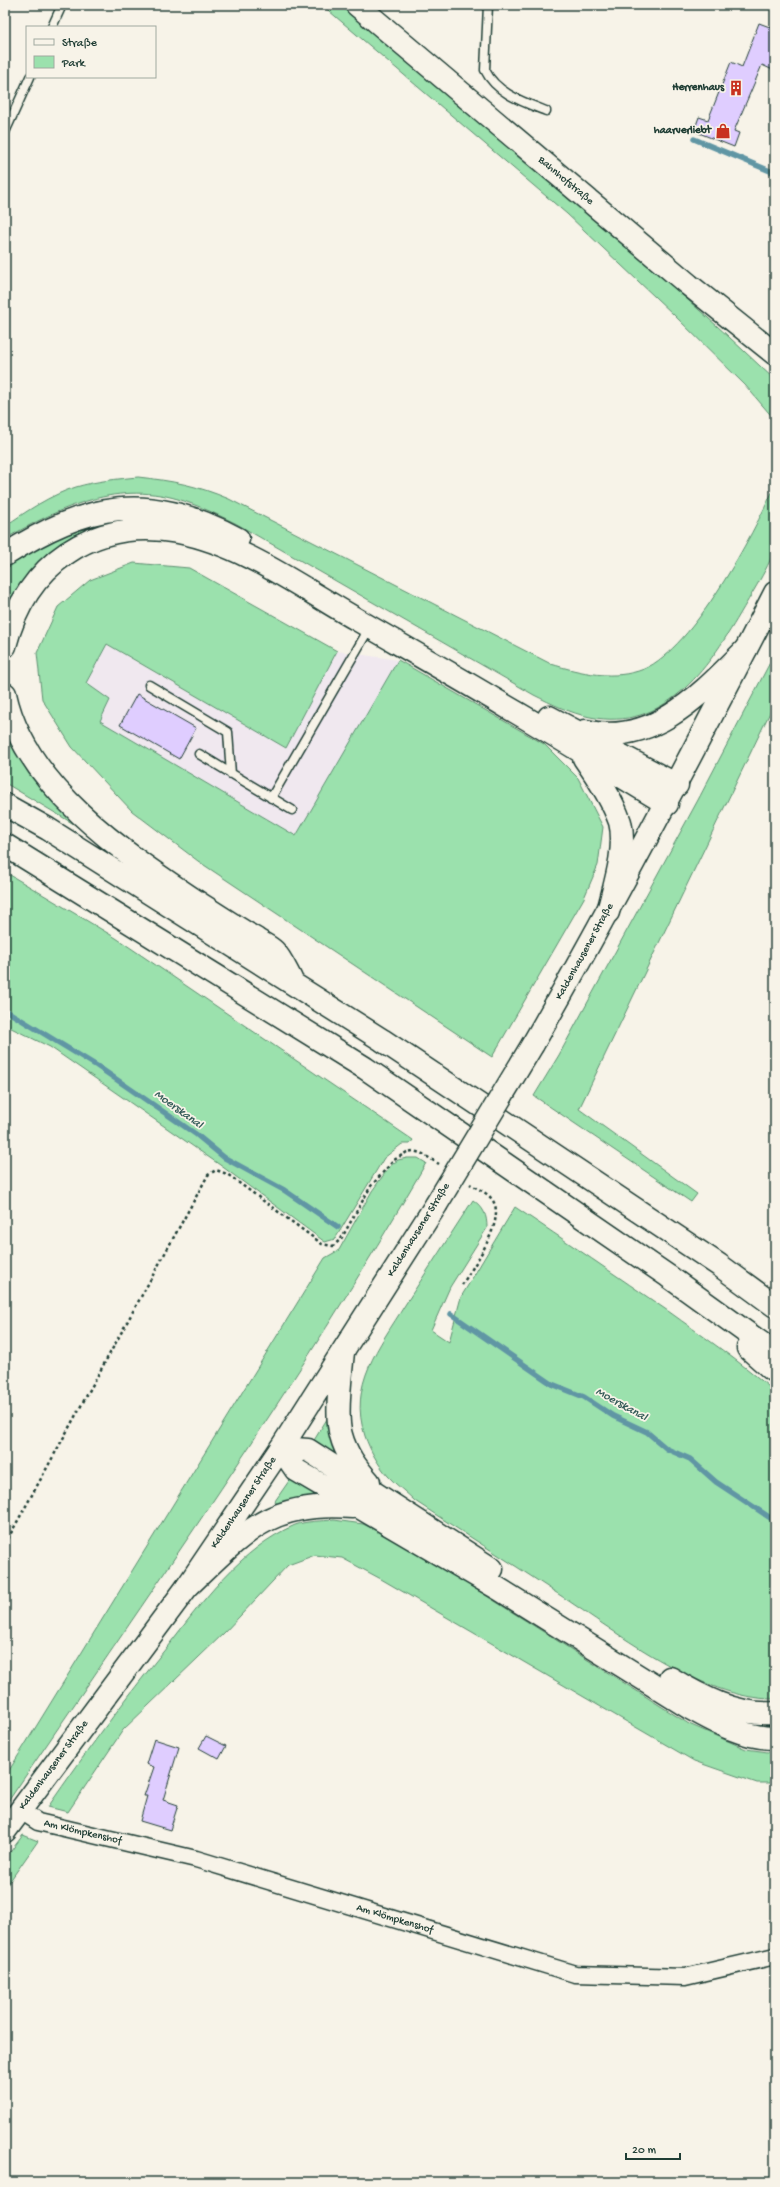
<svg xmlns="http://www.w3.org/2000/svg" width="780" height="2187" viewBox="0 0 780 2187" font-family="'Gochi Hand',sans-serif">
  <style>
    .built { fill: #f0e8ef }
    .green { fill: #9be1ad; stroke: #5d8f70 }
    .lines { fill: none; stroke-linecap: round; stroke-linejoin: round }
    .stream { stroke: #6196a4; stroke-width: 5.5 }
    .building { fill: #dfcdff; stroke: #1f3d34 }
    .service-casing { stroke: #1f3d34; stroke-width: 11 }
    .minor-casing { stroke: #1f3d34; stroke-width: 19 }
    .secondary-casing { stroke: #1f3d34; stroke-width: 25 }
    .motorway-casing { stroke: #1f3d34; stroke-width: 25 }
    .path { stroke: #1f3d34; stroke-width: 2.5; stroke-dasharray: 3 3; stroke-linecap: butt }
    .service { stroke: #f7f3e8; stroke-width: 8 }
    .minor { stroke: #f7f3e8; stroke-width: 16 }
    .secondary { stroke: #f7f3e8; stroke-width: 22 }
    .motorway { stroke: #f7f3e8; stroke-width: 22 }
    .secondary-bridge-casing { stroke: #1f3d34; stroke-width: 25; stroke-linecap: butt }
    .secondary-bridge { stroke: #f7f3e8; stroke-width: 22 }
    .labels { text-anchor: middle; dominant-baseline: central; stroke-width: 3.5; stroke-linejoin: round; paint-order: stroke }
    .poi-label { font-size: 11px; font-weight: bold; fill: #1f3d34; stroke: #f7f3e8; text-anchor: end }
    .street-label { font-size: 11px; fill: #1f3d34; stroke: #f7f3e8 }
    .water-label { font-size: 12px; font-style: italic; fill: #355b59; stroke: #f7f3e8 }
  </style>
  <rect width="100%" height="100%" fill="#f7f3e8"/>
  <filter id="ink" filterUnits="userSpaceOnUse"><feTurbulence type="fractalNoise" baseFrequency=".025" numOctaves="2"/><feDisplacementMap in="SourceGraphic" scale="8" xChannelSelector="R" yChannelSelector="G"/><feConvolveMatrix kernelMatrix="1 2 1 2 8 2 1 2 1" color-interpolation-filters="sRGB"/></filter>
  <g filter="url(#ink)">
    <!-- built -->
    <path class="built" d="M106,644L286,748L337,651L398,660L296,836L100,721L86,683Z"/>
    <!-- green -->
    <path class="green" d="M322,5H340C485,129 637,248 775,380V420L745,385L673,314L567,214Z
      M138,477C173,481 196,485 229,499L551,664C581,673 614,681 644,669C694,647 752,536 775,486C775,506 778,528 775,547C773,560 748,600 740,614C707,670 664,732 590,717C570,713 552,704 534,695L235,523C218,515 202,507 184,501C120,479 60,507 5,539V526C27,511 50,495 76,487C96,481 117,479 138,477Z
      M149,514L98,530L5,622V563L61,530Z
      M134,563L189,568L337,651L286,748L107,644L86,683L110,700L100,721L296,836L398,660L544,744L578,778L603,827L598,865L584,898L492,1057L198,861L132,811L72,747L42,699L37,653L58,607L90,580Z
      M775,653V702L579,1109L697,1194L691,1202L534,1096L559,1055L698,800Z
      M5,717L94,836L5,783Z
      M5,872L116,938L413,1140L410,1144H402L384,1158L335,1239L325,1242L220,1165L50,1047L5,1025Z
      M407,1158H418L426,1163C298,1385 149,1594 5,1806V1777L325,1258L339,1250L372,1191L390,1166L398,1160Z
      M473,1200C484,1208 487,1215 487,1228L450,1287L431,1330L449,1342L461,1297L515,1207C566,1241 617,1276 668,1311C704,1337 741,1362 775,1392V1699C701,1700 613,1629 552,1590C507,1560 460,1531 415,1501C406,1492 396,1485 388,1476C378,1465 370,1450 365,1436C348,1385 379,1347 405,1305C428,1270 450,1235 473,1200Z
      M327,1419L330,1420L338,1453L337,1458L313,1442Z
      M291,1478L319,1493L317,1495L300,1498L277,1505L275,1501Z
      M334,1520L363,1524L403,1543L689,1724L746,1749L775,1753V1783H757L694,1761L381,1579L342,1558L315,1555L288,1565L224,1633L123,1730L68,1812L48,1807C86,1752 125,1699 167,1647C202,1602 241,1548 295,1525C306,1521 322,1521 334,1520Z
      M23,1835L38,1841L5,1888V1859Z"/>
    <g class="lines">
      <!-- stream -->
      <path class="stream" d="M694,139L775,173
        M5,1010L97,1066L197,1135L225,1158L284,1190L338,1227
        M451,1314L552,1384L584,1397L613,1416L647,1432L667,1449L690,1459L716,1482L775,1521"/>
    </g>
    <!-- building -->
    <path class="building" d="M759,23L775,29V71L762,65L734,131L739,133L734,147L694,131L699,117L708,120L731,62L742,67Z
      M137,694L196,728L179,759L120,725Z
      M206,1736L226,1746L219,1759L199,1748Z
      M154,1739L179,1747L163,1800L178,1805L170,1830L140,1821L147,1796H144L154,1767L146,1764Z"/>
    <g class="lines">
      <!-- service casing -->
      <g class="service-casing">
        <path id="service" d="M488,5L485,70C496,93 523,102 546,111
          M52,27L62,5
          M5,132L30,77
          M149,685L228,732L231,774
          M199,754L292,810
          M271,798L370,627"/>
      </g>
      <!-- minor casing -->
      <g class="minor-casing">
        <g id="minor">
          <path id="s1" d="M21,1811L38,1822L196,1859L575,1974L685,1977L775,1956"/>
        </g>
      </g>
      <!-- secondary casing -->
      <g class="secondary-casing">
        <g id="secondary">
          <path id="s2" d="M357,5L689,285L775,354"/>
          <path id="s3" d="M533,1044C618,896 697,745 775,593"/>
          <path id="s4" d="M5,1831L187,1587L281,1448L436,1205"/>
        </g>
      </g>
      <!-- motorway casing -->
      <g class="motorway-casing">
        <path id="motorway" d="M5,555C87,503 149,490 238,539
          M5,646C26,564 93,517 178,532C242,544 300,587 356,619C406,648 457,677 507,707C561,738 613,772 667,804
          M5,694C25,789 129,856 205,907C222,918 239,929 256,939C261,943 269,946 274,951C281,958 286,970 291,979
          M549,717L677,785
          M585,731C654,747 702,693 746,649
          M584,758C598,778 612,799 620,822C627,848 614,887 608,912
          M5,805L48,829L382,1040L719,1265L775,1306
          M5,845L365,1068L668,1276L775,1353
          M748,1348L775,1372
          M343,1352C341,1373 335,1416 341,1435C346,1454 357,1468 369,1482
          M281,1448L296,1470L499,1589L688,1707C715,1722 743,1738 775,1738
          M281,1448L308,1450L492,1569
          M187,1587C244,1533 269,1500 353,1507
          M670,1678C701,1697 737,1716 775,1713"/>
      </g>
      <!-- path -->
      <path class="path" d="M462,1285C473,1266 509,1218 491,1198C486,1192 476,1188 470,1184
        M5,1544L208,1175L216,1170L227,1174L322,1244L333,1246L341,1239L371,1186L394,1160L407,1152L413,1151L421,1153L439,1164"/>
      <!-- service -->
      <use href="#service" class="service"/>
      <!-- minor -->
      <use href="#minor" class="minor"/>
      <!-- secondary -->
      <use href="#secondary" class="secondary"/>
      <!-- motorway -->
      <use href="#motorway" class="motorway"/>
      <!-- secondary-bridge casing -->
      <g class="secondary-bridge-casing">
        <path id="secondary-bridge" d="M436,1205L533,1044"/>
      </g>
      <!-- secondary-bridge -->
      <use href="#secondary-bridge" class="secondary-bridge"/>
    </g>
  </g>
  <!-- icons -->
  <defs>
    <g id="building-bare" transform="scale(1.2)"><path d="M-4-6H4V6H1V3H-1V6H-4ZM-2.5-4.3h1.7v1.8h-1.7ZM.8-4.3h1.7v1.8H.8ZM-2.5-1h1.7V.8h-1.7ZM.8-1h1.7V.8H.8Z" fill="#c8321e" stroke="#f7f3e8" stroke-width="2.5" paint-order="stroke"/></g>
    <g id="shop-bare" transform="scale(1.2)"><path d="M-5-2.5h2.3a2.7 3.5 0 0 1 5.4 0H5L5.5 6h-11ZM-1.5-2.5h3a1.5 2.3 0 0 0-3 0Z" fill="#c8321e" stroke="#f7f3e8" stroke-width="2.5" paint-order="stroke"/></g>
  </defs>
  <g fill-rule="evenodd">
    <use href="#building-bare" x="736" y="88"/>
    <use href="#shop-bare" x="723" y="131"/>
  </g>
  <g class="labels">
    <!-- poi labels -->
    <g class="poi-label">
      <text x="724" y="88">Herrenhaus</text>
      <text x="711" y="131">haarverliebt</text>
    </g>
    <!-- street labels -->
    <g class="street-label">
      <text stroke="none"><textPath href="#s2" startOffset="273">Bahnhofstraße</textPath></text>
      <text stroke="none"><textPath href="#s3" startOffset="106">Kaldenhausener Straße</textPath></text>
      <text transform="translate(419 1230) rotate(-58)">Kaldenhausener Straße</text>
      <text stroke="none"><textPath href="#s4" startOffset="406">Kaldenhausener Straße</textPath></text>
      <text stroke="none"><textPath href="#s4" startOffset="82">Kaldenhausener Straße</textPath></text>
      <text stroke="none"><textPath href="#s1" startOffset="66">Am Klömpkenshof</textPath></text>
      <text stroke="none"><textPath href="#s1" startOffset="390">Am Klömpkenshof</textPath></text>
    </g>
    <!-- water labels -->
    <g class="water-label">
      <text transform="translate(178 1110) rotate(36)">Moerskanal</text>
      <text transform="translate(621 1405) rotate(29)">Moerskanal</text>
    </g>
  </g>
  <!-- margin -->
  <rect width="780" height="2187" fill="none" stroke="#f7f3e8" stroke-width="20"/>
  <rect x="10" y="10" width="760" height="2167" fill="none" stroke="#1f3d34" stroke-width="1.5" filter="url(#ink)"/>
  <!-- legend -->
  <rect x="26" y="26" width="130" height="52" fill="#f7f3e8" stroke="#a1aaa0"/>
  <rect x="34" y="39" width="20" height="6" fill="#f7f3e8" stroke="#a1aaa0"/>
  <text x="62" y="46" font-size="12" fill="#1f3d34">Straße</text>
  <rect x="34" y="56" width="20" height="12" fill="#9be1ad" stroke="#a1aaa0"/>
  <text x="62" y="66" font-size="12" fill="#1f3d34">Park</text>
  <!-- scale -->
  <path d="M626 2153v6h54v-6" fill="none" stroke="#1f3d34" stroke-width="2"/>
  <text x="632" y="2153" font-size="12" fill="#1f3d34" stroke="#f7f3e8" stroke-width="3" paint-order="stroke">20 m</text>
</svg>
